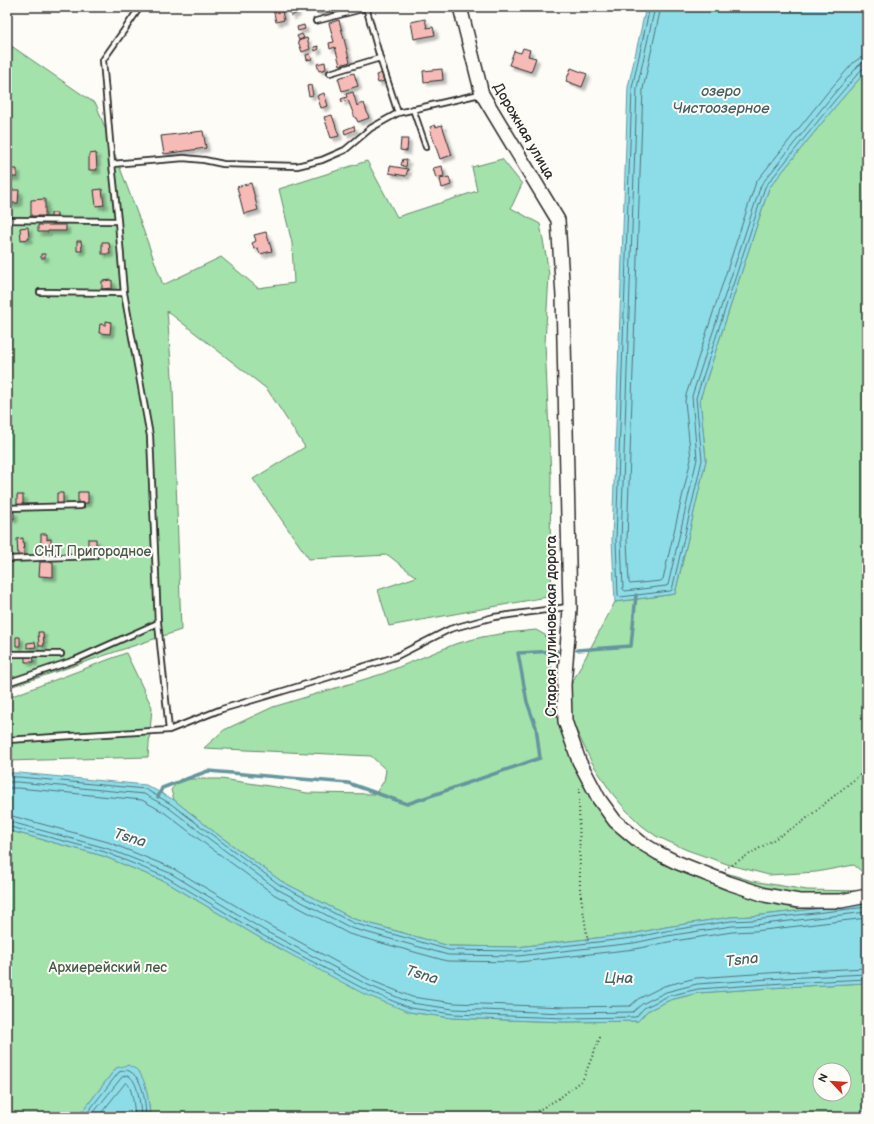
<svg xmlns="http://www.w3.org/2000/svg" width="874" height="1124" viewBox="0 0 874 1124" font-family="'Balsamiq Sans',sans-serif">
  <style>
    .green { fill: #a3e2ab; stroke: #67866b; fill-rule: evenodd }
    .water { fill: #8ddde9; stroke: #66969d }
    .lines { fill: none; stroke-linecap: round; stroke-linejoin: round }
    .shore { stroke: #527277; stroke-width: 1 }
    .stream { stroke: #66969d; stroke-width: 3.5 }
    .building { fill: #f7bbb7; stroke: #2b2b2b; filter: url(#shadow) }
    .lane-casing { stroke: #2b2b2b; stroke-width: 8 }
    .secondary-casing { stroke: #2b2b2b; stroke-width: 16 }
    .path { stroke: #2b2b2b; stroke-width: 2; stroke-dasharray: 1 3; stroke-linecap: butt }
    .lane { stroke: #fdfcf7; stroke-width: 4.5 }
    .secondary { stroke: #fdfcf7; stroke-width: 13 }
    .labels { text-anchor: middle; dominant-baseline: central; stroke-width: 4; stroke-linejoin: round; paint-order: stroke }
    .street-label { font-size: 14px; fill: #2b2b2b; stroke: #fdfcf7 }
    .park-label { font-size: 14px; fill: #49594b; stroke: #fdfcf7 }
    .water-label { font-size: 15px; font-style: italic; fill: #486064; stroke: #fdfcf7 }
  </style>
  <defs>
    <filter id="shadow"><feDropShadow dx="3.5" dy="3.5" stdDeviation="1" flood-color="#0004"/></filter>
  </defs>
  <rect width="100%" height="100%" fill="#fdfcf7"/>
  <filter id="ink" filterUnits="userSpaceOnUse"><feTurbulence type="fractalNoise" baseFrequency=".025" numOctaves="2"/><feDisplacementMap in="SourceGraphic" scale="8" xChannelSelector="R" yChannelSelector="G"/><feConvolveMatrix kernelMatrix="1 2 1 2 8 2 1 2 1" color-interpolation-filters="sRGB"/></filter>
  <g filter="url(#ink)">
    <!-- green -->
    <path class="green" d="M7,43L96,104L140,221L163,285L221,257L258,288L294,283L292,243L279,189L367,161L397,217L477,191L472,167L502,159L522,184L511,208L540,224L545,251L546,255L549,275L545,343L551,477L550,552L552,596L389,626L378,590L416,577L388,555L309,559L253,479L305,447L267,389L167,311L173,389L181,630L7,688Z
      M867,70V876L854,865L816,872L769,875L730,865L687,850L656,836L641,825L626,810L611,792L591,761L570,717L566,694L615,602L675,594L706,460L700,399L769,188L839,102Z
      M536,630L545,635L548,644L556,701L563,728L596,788L632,832L660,850L704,868L723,872L752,881L807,890L858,891L867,889V903L754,916L731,917L666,927L632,934L517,947L449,946L354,919L281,881L213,831L174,800L171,790L180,779H221L276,787L307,793L375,794L384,781L386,770L371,756L204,748L224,730L273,707L382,674L455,644L482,637L506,633Z
      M126,653L152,707L148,757L7,761V698Z
      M7,830L103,856L166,882L262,939L409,1012L452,1018L565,1022L638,1021L647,1011L670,1000L698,993L784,987L867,983V1117H150L149,1104L116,1068L83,1111L71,1117H7ZM820,1070H844V1094H820Z"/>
    <!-- water -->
    <path class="water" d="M646,7H867V70L839,102L769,188L700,399L706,460L675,594L615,602L612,540L628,87Z
      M7,773H19L146,785L174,800L213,831L281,881L354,919L449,946L517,947L632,934L666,927L731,917L754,916L867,903V983L784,987L698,993L670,1000L647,1011L638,1021L565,1022L452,1018L409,1012L364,994L262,939L166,882L103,856L7,830Z
      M128,1065C131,1067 135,1068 137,1070C147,1079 149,1104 150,1117H71L83,1111L116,1068Z"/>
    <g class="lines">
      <!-- shore -->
      <path class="shore" d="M650,7L632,88L616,540L618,595L620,597L670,591L672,590L702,460L696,398L765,187L835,100L862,69L867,67
        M655,7L637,88L621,540L623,589L625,591L666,586L668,585L697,459L692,396L761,185L832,96L859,65L863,63L867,62
        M661,7L643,89L627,540L629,583L630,584L661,581L663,579L691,459L685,401L686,395L756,182L827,93L854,62L860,58L867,56
        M7,777H19L145,789L171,804L211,834L280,885L353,923L449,950L518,951L633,938L666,931L731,921L754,920L867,907
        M7,782H18L144,794L169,808L208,838L277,889L351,928L448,955L518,956L634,943L667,936L732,926L755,925L867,912
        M7,788H18L142,800L165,813L204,843L275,895L349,934L447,961L519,962L635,949L668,942L732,932L755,931L867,918
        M7,815L12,816L108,842L172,868L270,926L370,980L412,997L454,1003L565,1007L630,1006L638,999L664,986L696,978L783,972L867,968
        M7,821L106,848L170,873L267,932L368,985L411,1003L453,1009L565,1013L633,1012L642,1004L666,992L697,984L783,978L867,974
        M7,826L105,852L168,878L264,936L366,990L410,1008L453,1014L565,1018L636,1017L644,1008L668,996L698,989L784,983L867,979
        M80,1117L87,1113L119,1072L127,1070C144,1077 145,1101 146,1117
        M90,1117L122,1077L127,1075C139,1080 140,1105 141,1117
        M98,1117L126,1082C133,1088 134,1108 135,1117"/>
      <!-- stream -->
      <path class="stream" d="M577,650L631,646L636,595
        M158,797L162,788L208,771L348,783L407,804L540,758L536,727L527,702L518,653L557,651"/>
    </g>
    <!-- building -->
    <path class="building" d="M281,7L284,20L276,22L273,9Z
      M288,7H295L297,13L291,16Z
      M315,7H334V8L317,13Z
      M425,19L427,28L433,27L435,35L414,39L411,22Z
      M339,20L350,62L340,65L335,47L330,49L329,43L334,42L329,23Z
      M304,25L305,29L298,31L297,27Z
      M302,34L304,38L299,40L297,36Z
      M307,38L310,49L302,52L298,41Z
      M318,46L319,49L315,51L314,47Z
      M523,48L530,50L528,56L536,58L531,72L509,65L514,51L521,53Z
      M310,54L312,59L307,60L306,55Z
      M325,62L326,69L319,71L317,64Z
      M571,68L587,74L582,87L566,81Z
      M442,69L443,80L424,82L423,71Z
      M354,73L358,86L342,91L338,78Z
      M382,73L384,81L378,83L376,75Z
      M311,85L313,95L309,96L307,86Z
      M353,92L357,106L364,103L369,118L358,122L356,118H355L348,100L342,102L341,99L347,97L346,94Z
      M324,93L328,106L321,108L317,96Z
      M332,115L339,136L331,138L324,117Z
      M435,125L436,127L442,125L452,155L440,159L430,130L431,129L430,127Z
      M354,126L355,130L345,134L344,130Z
      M203,131L206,148L164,154L161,136Z
      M401,139H408L407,151L400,150Z
      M96,153L97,170H89V154Z
      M403,159L407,160L406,167L401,165Z
      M390,166L408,169L406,176L389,173Z
      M442,166L444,176L436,178L433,168Z
      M7,169H17V177H7Z
      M449,177L451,185L442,188L440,179Z
      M251,183L258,210L244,214L237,187Z
      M102,189L104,205L96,206L94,190Z
      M7,190H19L18,203H7Z
      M45,199V216H31V200Z
      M51,213H57V217L51,218Z
      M38,225H66V231H48V232H38Z
      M28,227L29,239L21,240L20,228Z
      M266,232L272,251L260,254L258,248L254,249L252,243L256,241L254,235Z
      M77,241H81L82,251H77Z
      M102,242H109L110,254H102Z
      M41,254H45V258H41Z
      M112,280V288L102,289V281Z
      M106,321L111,322L110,334L99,333L100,324L106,325Z
      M78,492H88V503H78Z
      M57,493H63V504H57Z
      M17,495H23V504L17,505Z
      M10,512H14V519H10Z
      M41,534H47V540L51,539V544H48V555H41Z
      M23,538L24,555L18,556L17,539Z
      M88,539H96V552H88Z
      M40,562H53V577L39,576Z
      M38,632H43L44,646H39Z
      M16,637H20V646H16Z
      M35,642L36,647L27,648V643Z
      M25,655H33L34,662H25Z"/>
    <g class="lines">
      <!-- lane casing -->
      <g class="lane-casing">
        <path id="lane" d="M366,7L380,58L398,113
          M316,21L366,8
          M330,73L380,58
          M413,109L426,147
          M112,164L184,158L204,160L223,164L297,166L322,160L345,150L371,128L398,113L480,94
          M7,220L118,221
          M40,292L124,293
          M7,508L81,506
          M7,559L95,556
          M158,623L169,730
          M7,654H61
          M7,683L75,660L158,623L150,436L124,293L118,221L112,164L103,60L125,29L140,7
          M7,740L169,730L222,709L280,692L395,657L450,629L494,617L568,607"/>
      </g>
      <!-- secondary casing -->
      <g class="secondary-casing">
        <path id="secondary" d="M460,7L482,94L558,220L563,296L570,607L569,624L564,685L565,721L579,761L599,799L615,821L640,842L658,853L676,862L729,883L765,895L799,901H841L867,896"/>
      </g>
      <!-- path -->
      <path class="path" d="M579,788L580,890L588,942
        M725,869L801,823L867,769
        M527,1117L561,1097L583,1079L601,1035"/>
      <!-- lane -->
      <use href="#lane" class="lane"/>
      <!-- secondary -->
      <use href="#secondary" class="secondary"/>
    </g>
  </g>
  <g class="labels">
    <!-- street labels -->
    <g class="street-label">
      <text transform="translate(524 131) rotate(60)">Дорожная улица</text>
      <text transform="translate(551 626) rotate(-90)">Старая тулиновская дорога</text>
    </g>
    <!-- park labels -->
    <g class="park-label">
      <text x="93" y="551">СНТ Пригородное</text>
      <text x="108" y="967">Архиерейский лес</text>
    </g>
    <!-- water labels -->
    <g class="water-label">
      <text x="721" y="91">озеро<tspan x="721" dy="17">Чистоозерное</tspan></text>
      <text transform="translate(130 838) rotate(17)">Tsna</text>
      <text transform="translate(742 960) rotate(-7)">Tsna</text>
      <text transform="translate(422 975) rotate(17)">Tsna</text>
      <text x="619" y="978">Цна</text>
    </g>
  </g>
  <!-- margin -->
  <rect width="874" height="1124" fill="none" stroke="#fdfcf7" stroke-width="24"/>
  <rect x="12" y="12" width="850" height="1100" fill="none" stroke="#2b2b2b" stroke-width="1.5" filter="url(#ink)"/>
  <!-- north arrow -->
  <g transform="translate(832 1082) rotate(295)"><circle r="19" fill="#fdfcf7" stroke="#a9a8a5"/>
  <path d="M0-3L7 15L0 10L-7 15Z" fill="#c8321e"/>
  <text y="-6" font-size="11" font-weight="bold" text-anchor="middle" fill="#2b2b2b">N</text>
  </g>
</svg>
